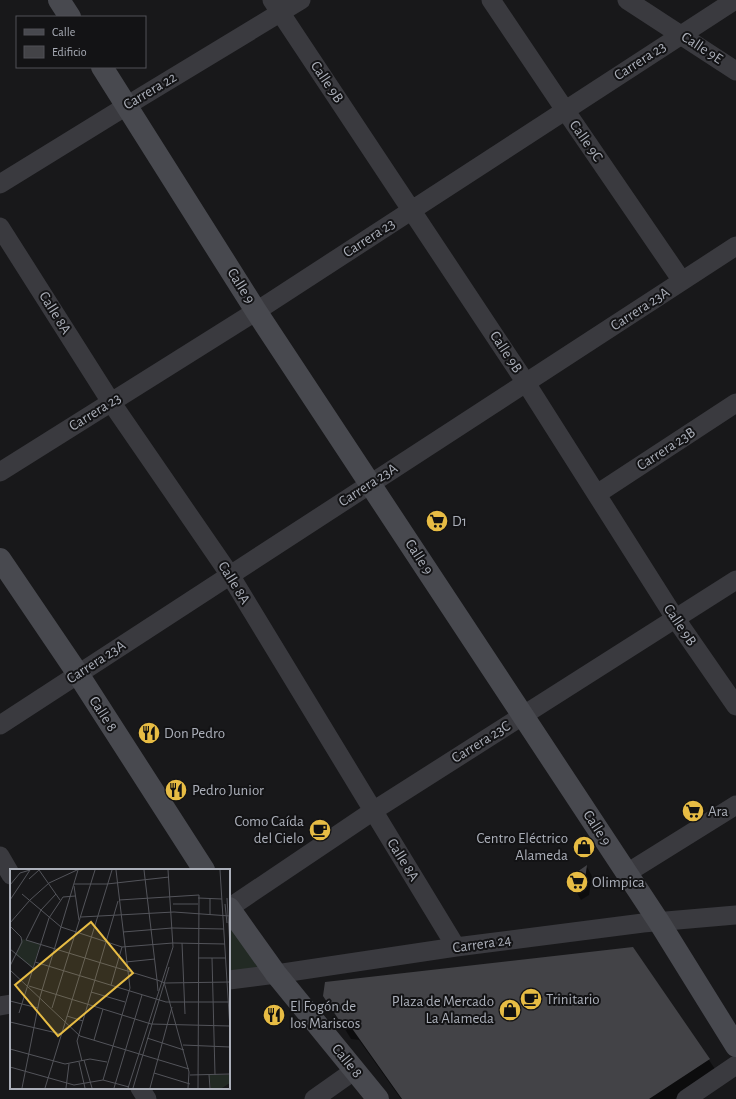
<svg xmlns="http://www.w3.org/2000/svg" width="736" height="1099" viewBox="0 0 736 1099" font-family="'Alegreya Sans',sans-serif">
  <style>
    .green { fill: #222a24 }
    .shadow { fill: #0007 }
    .building { fill: #434347 }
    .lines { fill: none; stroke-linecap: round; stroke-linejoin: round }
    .street { stroke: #3a3a3f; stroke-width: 19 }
    .secondary { stroke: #48494f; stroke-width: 22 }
    .labels { text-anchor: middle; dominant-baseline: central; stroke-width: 4; stroke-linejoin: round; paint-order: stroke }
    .street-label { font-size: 15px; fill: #abafb9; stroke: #131315 }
    .poi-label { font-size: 15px; fill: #abafb9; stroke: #131315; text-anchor: start }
    .inset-road { fill: none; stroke: #53545a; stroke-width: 1 }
    .view { fill: #e7bc44; fill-opacity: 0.15; stroke: #e7bc44; stroke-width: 2 }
    .inset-edge { fill: none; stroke: #abafb9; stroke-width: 2 }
  </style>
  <rect width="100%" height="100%" fill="#18181a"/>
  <!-- green -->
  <path class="green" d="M229,908L276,974L229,980Z"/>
  <!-- shadow -->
  <path class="shadow" d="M587,867L592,876L589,895L581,900L574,888Z
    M633,948L709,1060L717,1072L675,1099H401L359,1040L351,1039L332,1008Z"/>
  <!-- building -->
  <path class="building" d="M587,865L584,886L575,891L567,879Z
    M633,947L710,1059L649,1099H402L351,1027L343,1026L323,996L325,982Z"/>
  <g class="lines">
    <!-- street -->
    <path class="street" d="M272,0L526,383L675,618L736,706
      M491,0L565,110L682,281
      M627,0L736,71
      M0,184L141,97L301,0
      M0,227L111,402L230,575L456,947
      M0,472L269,303L735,0
      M597,494L736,403
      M0,725L736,246
      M0,856L11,875
      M627,873L736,805
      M229,908L373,811L736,580
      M229,980L276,974L456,947L643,923L736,915
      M0,1006L11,1004
      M140,1088L147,1099
      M314,1099L355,1070
      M686,1099L736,1065"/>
    <!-- secondary -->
    <path class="secondary" d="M59,0L70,17
      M102,67L256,311L659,922L736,1046
      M0,559L78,674L204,870
      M229,908L276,974L378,1099"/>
  </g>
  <!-- icons -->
  <defs>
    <g id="supermarket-disc" transform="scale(1.15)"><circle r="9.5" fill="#e7bc44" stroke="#131315"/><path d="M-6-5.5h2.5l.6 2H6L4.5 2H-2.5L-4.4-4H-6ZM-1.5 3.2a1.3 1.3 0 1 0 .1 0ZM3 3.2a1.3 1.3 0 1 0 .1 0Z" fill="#111"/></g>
    <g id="restaurant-disc" transform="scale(1.15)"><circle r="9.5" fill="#e7bc44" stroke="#131315"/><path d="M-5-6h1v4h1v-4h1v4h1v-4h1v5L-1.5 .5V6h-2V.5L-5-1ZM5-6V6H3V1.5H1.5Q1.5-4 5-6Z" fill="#111"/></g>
    <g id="cafe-disc" transform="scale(1.15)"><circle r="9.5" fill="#e7bc44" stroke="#131315"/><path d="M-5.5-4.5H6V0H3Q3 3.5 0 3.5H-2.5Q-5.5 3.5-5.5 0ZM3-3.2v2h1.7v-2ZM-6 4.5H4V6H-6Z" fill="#111"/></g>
    <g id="shop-disc" transform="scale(1.15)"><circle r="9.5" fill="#e7bc44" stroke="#131315"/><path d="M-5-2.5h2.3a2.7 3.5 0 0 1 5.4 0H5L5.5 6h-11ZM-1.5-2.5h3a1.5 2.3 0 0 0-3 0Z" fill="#111"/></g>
  </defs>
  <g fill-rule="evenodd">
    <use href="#supermarket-disc" x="437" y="521"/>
    <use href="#restaurant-disc" x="149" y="733"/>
    <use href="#restaurant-disc" x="176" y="790"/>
    <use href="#supermarket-disc" x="693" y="811"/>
    <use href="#cafe-disc" x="320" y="830"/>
    <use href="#shop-disc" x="584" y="847"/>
    <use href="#supermarket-disc" x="577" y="882"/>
    <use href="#cafe-disc" x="531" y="999"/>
    <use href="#shop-disc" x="510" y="1010"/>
    <use href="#restaurant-disc" x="274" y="1015"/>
  </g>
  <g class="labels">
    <!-- street labels -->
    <g class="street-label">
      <text transform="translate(702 48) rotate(33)">Calle 9E</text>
      <text transform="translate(640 61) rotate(-33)">Carrera 23</text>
      <text transform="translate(327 82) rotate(56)">Calle 9B</text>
      <text transform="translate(150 91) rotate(-31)">Carrera 22</text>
      <text transform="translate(586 141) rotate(55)">Calle 9C</text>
      <text transform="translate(369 238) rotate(-33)">Carrera 23</text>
      <text transform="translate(241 286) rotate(58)">Calle 9</text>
      <text transform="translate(640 309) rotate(-33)">Carrera 23A</text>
      <text transform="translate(55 313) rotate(58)">Calle 8A</text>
      <text transform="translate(506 352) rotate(57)">Calle 9B</text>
      <text transform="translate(95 412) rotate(-32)">Carrera 23</text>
      <text transform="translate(666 449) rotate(-33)">Carrera 23B</text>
      <text transform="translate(368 485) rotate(-33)">Carrera 23A</text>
      <text transform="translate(419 557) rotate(57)">Calle 9</text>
      <text transform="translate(234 583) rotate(58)">Calle 8A</text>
      <text transform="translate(680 625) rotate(56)">Calle 9B</text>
      <text transform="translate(96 662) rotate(-33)">Carrera 23A</text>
      <text transform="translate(103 714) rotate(57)">Calle 8</text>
      <text transform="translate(481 742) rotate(-32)">Carrera 23C</text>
      <text transform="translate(597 828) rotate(57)">Calle 9</text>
      <text transform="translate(403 860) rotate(58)">Calle 8A</text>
      <text transform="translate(482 944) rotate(-8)">Carrera 24</text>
      <text transform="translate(347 1061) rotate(51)">Calle 8</text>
    </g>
    <!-- poi labels -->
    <g class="poi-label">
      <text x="452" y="521">D1</text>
      <text x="164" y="733">Don Pedro</text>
      <text x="192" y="790">Pedro Junior</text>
      <text x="708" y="811">Ara</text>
      <text x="304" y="821" text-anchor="end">Como Caída<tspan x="304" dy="17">del Cielo</tspan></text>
      <text x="568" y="838" text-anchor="end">Centro Eléctrico<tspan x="568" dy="17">Alameda</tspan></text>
      <text x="592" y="882">Olimpica</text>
      <text x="546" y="999">Trinitario</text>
      <text x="494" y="1001" text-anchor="end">Plaza de Mercado<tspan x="494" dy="17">La Alameda</tspan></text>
      <text x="290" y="1006">El Fogón de<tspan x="290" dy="17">los Mariscos</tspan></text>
    </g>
  </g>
  <!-- overview -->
  <g transform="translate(10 869)">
    <rect width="220" height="220" fill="#18181a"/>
    <path d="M12,70L30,75L23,99L6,86ZM199,206H220V214L212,219H201Z" fill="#222a24"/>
    <path class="inset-road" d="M29,1L50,31M134,1L147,111L155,114L220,113M210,1L220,160M19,10L29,1M64,15H97L159,8M0,16L10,4L20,1M64,17L69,51M12,25L51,58L112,78L163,74L215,75M46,25L31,41L16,71L147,111L148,122M188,29L212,30M200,29V46M217,29L220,78M0,31L20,1M109,31L189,26L188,219M163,35H188M215,35L217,54M71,48L164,43L220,47M0,54L20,31L39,14L67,1M0,57L11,68L12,73L0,97M113,63L162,59L214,60M172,74L175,145M0,80L23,99M188,89H216M202,89L205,206M25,93L156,133H219M116,93L145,90M0,101L70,167L179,200M154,113L179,203L178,219M101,116L112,78M19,117L141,155L220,157M81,123L115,133M0,132L28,139M42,139L85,1M9,144L39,49L53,28L65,27M57,147L73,152M0,153L51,165M137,169L174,181M84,171L93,140M173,176L220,178M0,180L55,195L80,190L97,193M74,191L82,219M72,192L67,172L108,32M69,193L75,219M0,198L64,216L93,211L119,218M144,204L180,215M180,206L220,205M199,206L200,219M93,211L120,119L106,1M12,219L30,128L68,1M35,219L102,1M56,219L59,195M104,219L132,126M118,219L163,78L158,1M123,219L159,98M140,219L162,138"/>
    <path class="view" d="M81,53L123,104L48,167L5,116Z"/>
    <rect width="220" height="220" class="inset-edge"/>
  </g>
  <!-- legend -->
  <rect x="16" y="16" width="130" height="52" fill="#131315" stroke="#505157"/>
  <rect x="24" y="29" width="20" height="6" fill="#48494f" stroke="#505157"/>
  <text x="52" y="36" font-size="12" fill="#abafb9">Calle</text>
  <rect x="24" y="46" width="20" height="12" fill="#434347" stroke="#505157"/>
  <text x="52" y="56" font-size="12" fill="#abafb9">Edificio</text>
</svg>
